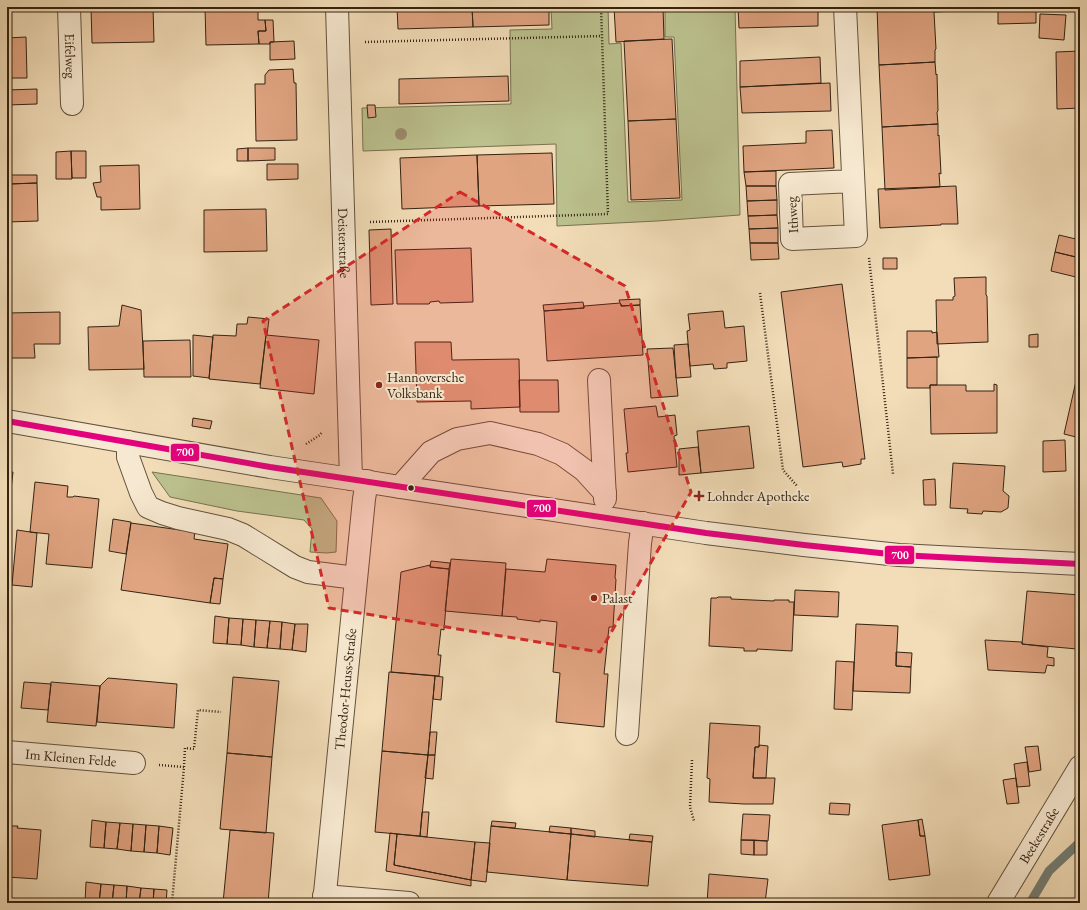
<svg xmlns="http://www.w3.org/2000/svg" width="1087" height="910" viewBox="0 0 1087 910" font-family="'EB Garamond',serif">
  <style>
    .green { fill: #bbc18e; stroke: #787250 }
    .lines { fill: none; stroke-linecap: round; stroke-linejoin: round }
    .stream { stroke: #747e76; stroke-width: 9 }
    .building { fill: #e0a481; stroke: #342312 }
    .minor-casing { stroke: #64523c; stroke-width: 24 }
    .path { stroke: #342312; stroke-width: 2.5; stroke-dasharray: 1 2; stroke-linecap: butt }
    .minor { stroke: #f7e9d1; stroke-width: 22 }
    .bus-1-casing { stroke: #f7e9d1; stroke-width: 9 }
    .bus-1 { stroke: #e5007d; stroke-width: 6 }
    .tree { fill: #9c8c6e }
    .marked { fill: #d62828; fill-opacity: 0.2; stroke: #d62828; stroke-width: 3; stroke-dasharray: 8 5; stroke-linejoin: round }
    .poi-dot { fill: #8f2418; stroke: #f7e9d1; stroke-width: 1.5 }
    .bus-dot { fill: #342312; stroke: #f7e9d1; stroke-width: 1.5 }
    .labels { text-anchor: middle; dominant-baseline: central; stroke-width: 4; stroke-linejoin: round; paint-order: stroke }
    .street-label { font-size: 14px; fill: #342312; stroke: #f7e9d1 }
    .poi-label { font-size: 14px; fill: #342312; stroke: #f7e9d1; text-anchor: start }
    .line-badge { stroke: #f7e9d1; stroke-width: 1.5 }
    .badge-label { font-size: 11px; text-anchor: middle; font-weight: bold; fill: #fff }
  </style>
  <rect width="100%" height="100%" fill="#f2ddb8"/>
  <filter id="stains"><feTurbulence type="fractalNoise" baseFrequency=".005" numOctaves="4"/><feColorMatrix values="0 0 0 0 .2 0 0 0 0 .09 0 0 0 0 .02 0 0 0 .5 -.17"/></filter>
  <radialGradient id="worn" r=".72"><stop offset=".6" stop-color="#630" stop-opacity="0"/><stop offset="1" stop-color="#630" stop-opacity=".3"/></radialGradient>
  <!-- green -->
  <path class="green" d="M551,7H608L609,44L621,43L628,202L682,200L674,37H665V7H735L740,215L657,221L557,226L556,144L363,151L362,108L511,104L510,30L552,29Z
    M152,472L321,498L337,521L336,552L327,553L310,552L312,529L304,520L237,511L170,497Z"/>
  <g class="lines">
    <!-- stream -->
    <path class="stream" d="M1030,903L1049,871L1080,842"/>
  </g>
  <!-- building -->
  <path class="building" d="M91,7H153L154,42L92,43Z
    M205,7H258V20H265L266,31H258L259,44L206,45Z
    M397,7H472L473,27L398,29Z
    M472,7H549V25L473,27Z
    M614,7H663L664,39L616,42Z
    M738,7H818V26L739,28Z
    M877,7H933L934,12L936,49L935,50V62L879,65Z
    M933,7H983V10L934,12Z
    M998,7H1036V23L998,24Z
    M1040,14L1066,15L1064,40L1039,38Z
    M265,20H273L274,42H270V44H259L258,31H266Z
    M26,37L27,78H7V38Z
    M672,39L676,119L628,121L624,41Z
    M294,41L295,59L270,60V42Z
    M1080,51V108L1057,109L1056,52Z
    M820,57L821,83L740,87V61Z
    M935,62L936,75L937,74L938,111L937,112L938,124L882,127L879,65Z
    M293,69L294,83H296L297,140L256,141L255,84H265V75L269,70Z
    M508,76L509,101L399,104V79Z
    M830,83L831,111L742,113L740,87Z
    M37,89V104L7,105V90Z
    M367,105H375L376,117L368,118Z
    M676,119L680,198L631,200L628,121Z
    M938,124V136L939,135L941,174L939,173L940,187L885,190L882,127Z
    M832,130L834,168L744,172L743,146L806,143V131Z
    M248,148H275V160L248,161Z
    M248,148V161H237V149Z
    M71,151H86V178H72Z
    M71,151L72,179H56V152Z
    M552,153L554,204L479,206L477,155Z
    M477,155L479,206L402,209L400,158Z
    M267,164H298V179L267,180Z
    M139,165L140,209L101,210V197H97L93,183L101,182L100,166Z
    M776,171V186H746L744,172Z
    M7,175H9V184L37,183L38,221L7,222Z
    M9,175H37V183L9,184Z
    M746,186H776L777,200L747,201Z
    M956,186L958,224H941V225L880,228L878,189Z
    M777,200V215L748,216L747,201Z
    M266,209L267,251L204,252V210Z
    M777,215L778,228L749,229L748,216Z
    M778,228V243H750L749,229Z
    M391,229L393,304L371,305L369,230Z
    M1059,235L1080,240V258L1055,252Z
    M750,243H778L779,259L751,260Z
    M471,248L473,302L440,303L439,301L430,302V303L429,304H397L395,250Z
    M1055,252L1080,258V278L1051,271Z
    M883,258H897V269H883Z
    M986,277V295L987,296L988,342L937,344L936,300H953V297L955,296L954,278Z
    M842,284L865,459H861V464L843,467L842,462L803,467L781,292Z
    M640,299V305L621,306V304L620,303L619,300Z
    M583,302L584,308L544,311L543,305Z
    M620,303L621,304V306L640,305L643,355L547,361L544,311L584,308V306Z
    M122,305L141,310L144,369L89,370L88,327L119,326Z
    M723,311L725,328L744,326L747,361L727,363V368L714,369L713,364L690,366L687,331L690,330L688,314Z
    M60,312V344H34L35,358H7V313Z
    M248,317L269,319L267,335H266L260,384L209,379L213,335L236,336L237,324H247Z
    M907,331H932V333L937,332L939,357L907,358Z
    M1038,334V347H1029V335Z
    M193,335L213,337L209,378L193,376Z
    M266,335L319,340L314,394L260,388Z
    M190,340L191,377H144L143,341Z
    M415,342H451L452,360L519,359L520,407L471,409V401L417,402Z
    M688,344L691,377L676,378L674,345Z
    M673,348L678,396L651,398L647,349Z
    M937,357V385H930V388H907V358Z
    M519,380H558L559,412H520Z
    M1076,381H1078L1077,385H1080V438L1064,434Z
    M994,384L997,385V433L931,434L930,385H966V391H994Z
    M656,406L658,417L675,415L677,435L674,436L677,467L628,472L626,453H628L624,409Z
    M193,418L212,421L210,429L192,426Z
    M749,426L754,468L701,473L697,431Z
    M1065,440L1066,471L1043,472V441Z
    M698,447L701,473L679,475V449Z
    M953,463L1005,466L1003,491L1009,496L1008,508L1001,512L983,511L982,514L967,513L968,509L950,508Z
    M7,472H13L7,522Z
    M935,479L936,505H924L923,480Z
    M35,482L68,486L67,497H73L74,496L99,499L92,568L46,564L49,534L30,532Z
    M113,519L131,522L126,554L109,551Z
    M131,523L180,530V528L195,531L194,539L228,544L223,579L214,578L210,603L121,590Z
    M17,530L37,533L32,587L12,585Z
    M451,559L506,563L502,616L445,611Z
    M547,559L616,565L615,578L616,579L613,627H609L604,674H608L604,727L556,722L560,673L553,672L557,622L540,620V622L517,619V617L502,616L506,569L545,572Z
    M431,561L450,563L449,569L430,567Z
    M430,565V567L449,569L444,630L441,629L438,655H441L439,676L391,672L401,572Z
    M214,578L223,579L220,604L210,603Z
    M795,590L839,592L838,617L794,615Z
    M1027,591L1080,595V615L1077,649L1022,644Z
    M718,597H731V599L774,601V600H789V602H794L792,651L757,649V651H744V648L709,646L711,598H717Z
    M215,616L229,618L227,644L213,643Z
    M229,618L243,619L241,645L227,644Z
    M243,619L256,620L254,647L241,645Z
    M256,620L270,621L267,648L254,647Z
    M270,621L282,622L280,649L267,648Z
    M282,622L295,624L292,650L280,649Z
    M295,624H308L306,652L292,650Z
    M856,624L898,626L896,666L911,667L910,693L853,691Z
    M985,640L1022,642V644L1048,647L1047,657L1054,658V666L1047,665L1045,673L988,670Z
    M896,652L912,653L911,667L896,666Z
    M836,661L854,662L852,710L834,709Z
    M389,672L435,676L428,755L382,751Z
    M435,676L443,677L441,700L433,699Z
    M233,677L279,681L272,757L227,753Z
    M108,678L177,684L174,728L97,722L100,686Z
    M24,682L51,684L48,710L21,708Z
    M51,682L100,686L96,726L47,722Z
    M710,723L760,726L759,747H755L753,778H775L773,804H744L709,802L710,779L707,778Z
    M430,732H437L435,755H428Z
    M759,745L768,746L766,778H753L755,747H759Z
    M1038,746L1041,770L1029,772L1025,747Z
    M382,751L428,755L420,836L375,832Z
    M227,753L272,757L266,833L220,829Z
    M428,755H435L433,779L425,778Z
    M1027,762L1030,786L1017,787L1014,764Z
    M1016,778L1019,803L1007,804L1003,780Z
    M830,803L850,804L849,815L829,814Z
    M422,812H429L427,837L420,836Z
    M743,814L770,815L768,841L741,840Z
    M922,819L925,836H920L918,820Z
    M92,820L106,822L104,848L90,847Z
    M918,820L920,836H925L930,875L889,880L882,825Z
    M492,821L516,823L515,828L491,826Z
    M106,822L120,823L117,849L104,848Z
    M120,823L133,824L131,851L117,849Z
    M133,824L146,825L144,852L131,851Z
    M146,825L159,826L157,853L144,852Z
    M7,826H18L17,828L41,830L37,879L7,877Z
    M159,826L173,828L170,855L157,853Z
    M491,826L571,834L567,880L487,872Z
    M550,826L571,828V834L549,832Z
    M571,828L595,831V837L571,834Z
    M230,830L274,833L268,903H223Z
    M390,833L397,834L394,865L471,880V886L386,871Z
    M397,834L475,842L471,880L394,865Z
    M571,834L652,842L648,886L567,880Z
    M630,834L653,836L652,842L629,840Z
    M741,840H754V855L741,854Z
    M754,840L767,841V855H754Z
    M475,842L490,843L486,882L471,880Z
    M709,874L768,879L765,903H707Z
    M86,882L101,884L99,903H85Z
    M101,884L114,885L112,903H99Z
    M114,885L127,886L126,903H112Z
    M127,886L141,888L139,903H126Z
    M141,888L154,889L153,903H139Z
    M154,889L167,890L166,903H153Z"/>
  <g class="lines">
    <!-- minor casing -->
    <g class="minor-casing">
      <g id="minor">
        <path id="s1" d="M69,7L72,104"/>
        <path id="s2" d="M337,7L351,479"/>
        <path d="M845,7L856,236L792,239L790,184L853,181"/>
        <path d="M599,380L605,499"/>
        <path d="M7,421L270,467L351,479L400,487L706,533L804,545L899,555L1080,564"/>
        <path d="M128,442V457L141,493L148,507L162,513L178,518L228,529L243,535L295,567L308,572L356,578"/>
        <path d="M400,487L431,452L457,439L490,433L538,444L562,454L584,470L605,493"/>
        <path d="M627,734L640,543L643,523"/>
        <path id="s3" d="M7,752L134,763"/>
        <path d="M324,896L409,903"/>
        <path id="s4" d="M324,903L364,499L367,481"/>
        <path id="s5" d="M998,903L1080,767"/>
      </g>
    </g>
    <!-- path -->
    <path class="path" d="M365,42L602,36
      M370,222L608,214L601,7
      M869,258L893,474
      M760,293L783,470L797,486
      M306,444L320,435L322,432
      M692,760L690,807L694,821
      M159,765L184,767L172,903
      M184,767L185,748L194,749L198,710L221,712"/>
    <!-- minor -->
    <use href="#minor" class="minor"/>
    <!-- bus-1 casing -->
    <g class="bus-1-casing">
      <path id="bus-1" d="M7,421L270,467L706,533L804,545L899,555L1080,564"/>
    </g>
    <!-- bus-1 -->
    <use href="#bus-1" class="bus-1"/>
  </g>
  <!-- trees -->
  <circle class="tree" cx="401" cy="134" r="6"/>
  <!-- marked area -->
  <path class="marked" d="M460,192L625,286L691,492L600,652L329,608L263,321Z"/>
  <!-- markers -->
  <g class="poi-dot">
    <circle cx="379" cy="385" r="4"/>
    <path d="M697 490h4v4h4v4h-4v4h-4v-4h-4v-4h4z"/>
    <circle cx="594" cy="598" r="4"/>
  </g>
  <circle class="bus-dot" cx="411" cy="488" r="3.5"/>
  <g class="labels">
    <!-- street labels -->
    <g class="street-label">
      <text stroke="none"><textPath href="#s1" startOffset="49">Eifelweg</textPath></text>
      <text transform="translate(792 215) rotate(-94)">Ithweg</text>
      <text stroke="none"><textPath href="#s2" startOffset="236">Deisterstraße</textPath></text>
      <text stroke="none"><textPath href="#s4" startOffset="215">Theodor-Heuss-Straße</textPath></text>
      <text stroke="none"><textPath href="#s3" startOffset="64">Im Kleinen Felde</textPath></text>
      <text stroke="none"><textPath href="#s5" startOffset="79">Beekestraße</textPath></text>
    </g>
    <!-- poi labels -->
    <g class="poi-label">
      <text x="387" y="377">Hannoversche<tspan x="387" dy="16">Volksbank</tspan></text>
      <text x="707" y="496">Lohnder Apotheke</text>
      <text x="602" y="598">Palast</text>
    </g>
  </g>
  <g class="line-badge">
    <rect x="170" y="443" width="30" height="19" rx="4" fill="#e5007d"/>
    <rect x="526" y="499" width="31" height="19" rx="4" fill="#e5007d"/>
    <rect x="884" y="545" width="31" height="20" rx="4" fill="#e5007d"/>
  </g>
  <g class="badge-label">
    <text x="185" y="456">700</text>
    <text x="542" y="512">700</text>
    <text x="900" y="559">700</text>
  </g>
  <!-- margin -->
  <rect width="1087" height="910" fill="none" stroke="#f2ddb8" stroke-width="24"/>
  <rect x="8" y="8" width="1071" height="894" fill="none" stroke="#342312" stroke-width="2"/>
  <rect x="12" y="12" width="1063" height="886" fill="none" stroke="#342312"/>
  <rect width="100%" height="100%" filter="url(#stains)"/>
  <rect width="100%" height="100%" fill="url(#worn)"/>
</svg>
